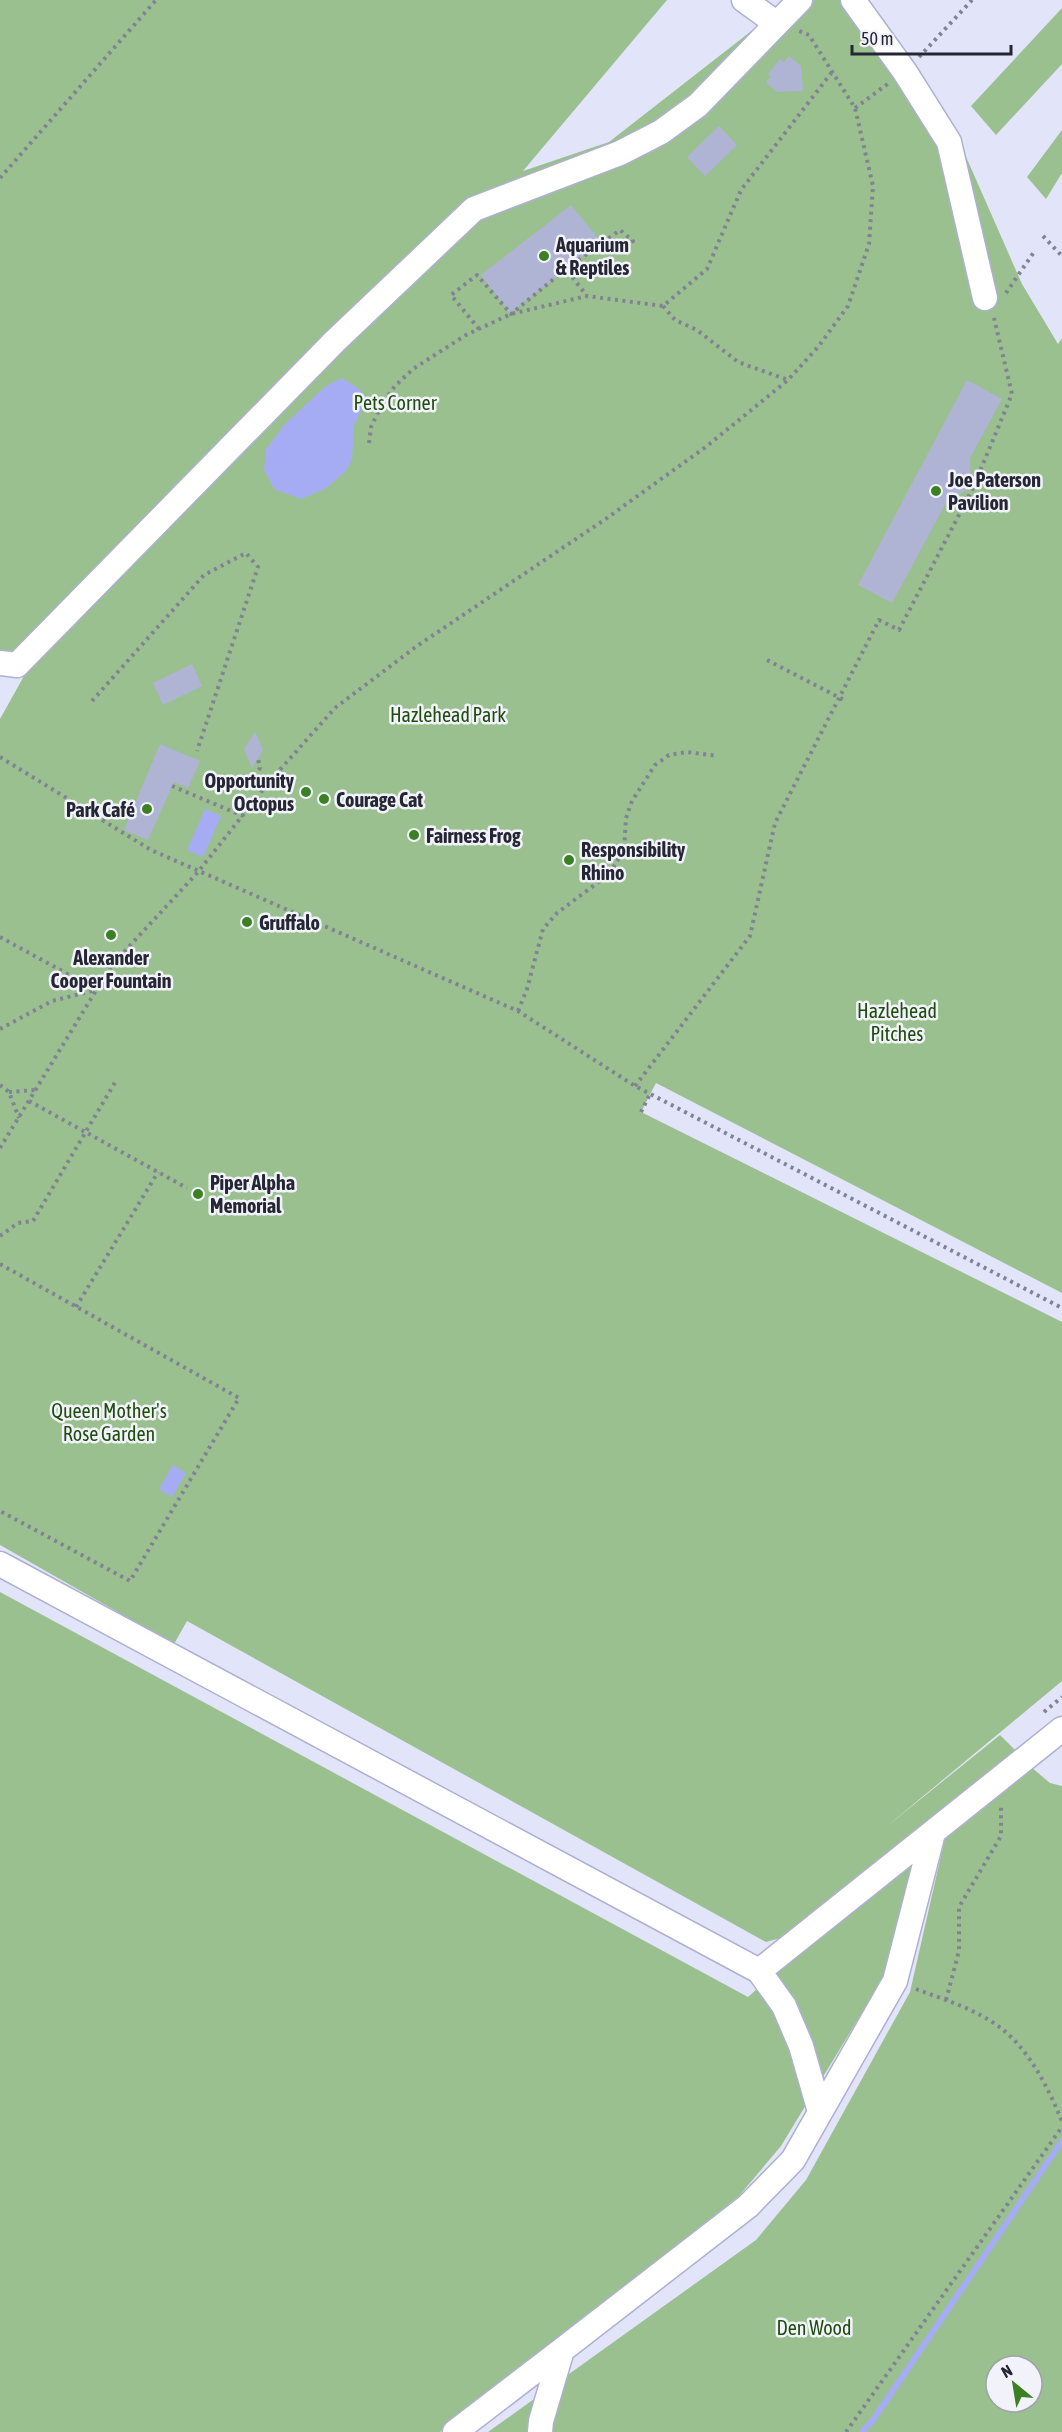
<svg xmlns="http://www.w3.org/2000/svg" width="1062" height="2432" viewBox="0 0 1062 2432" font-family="'Asap Condensed',sans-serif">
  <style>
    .green { fill: #9bc090; fill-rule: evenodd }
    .water { fill: #a6acf3 }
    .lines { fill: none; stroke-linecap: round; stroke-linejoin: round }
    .stream { stroke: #a6acf3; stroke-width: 6 }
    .building { fill: #afb3d4 }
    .minor-casing { stroke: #adb0d1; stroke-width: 27 }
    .path { stroke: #818394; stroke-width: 4; stroke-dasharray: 3 4.5; stroke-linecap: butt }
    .minor { stroke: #fff; stroke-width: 24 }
    .poi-dot { fill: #3b8023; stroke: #f2f3fa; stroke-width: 2 }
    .labels { text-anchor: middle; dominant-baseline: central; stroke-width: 5; stroke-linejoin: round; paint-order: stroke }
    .poi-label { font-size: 20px; font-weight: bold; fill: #252633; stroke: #f2f3fa; text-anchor: start }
    .park-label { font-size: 20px; fill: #1f4d0d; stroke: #f2f3fa }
  </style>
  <rect width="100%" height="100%" fill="#e2e4f9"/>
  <!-- green -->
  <path class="green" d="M0,0H667L523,171L609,142L759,25L803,0H845L956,134L1022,284L1058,344L1062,338V1293L656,1083L641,1112L1062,1322V1681L886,1827L1000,1735L1017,1752L788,1936L766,1942L187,1621L174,1644L0,1545V719L24,676L15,651L0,650Z
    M1062,8V64L996,135L971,106Z
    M1062,130V173L1046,199L1027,177Z
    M0,1592L748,1997L805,1946L919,1855L883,1978L781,2146L739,2196L440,2432H0Z
    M1031,1767L1050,1783L1062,1786V2432H488L756,2240L806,2180L910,1992L945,1838ZM996,2366H1032V2402H996Z"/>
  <!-- water -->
  <path class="water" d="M342,378L359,389L367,399L354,425L352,459L346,471L325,489L301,499L274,489L264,469L266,449L285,424L326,386Z
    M205,809L221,816L203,857L187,850Z
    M173,1465L186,1473L172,1497L159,1489Z"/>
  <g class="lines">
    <!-- stream -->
    <path class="stream" d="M862,2432L873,2420L1062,2141"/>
  </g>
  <!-- building -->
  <path class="building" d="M789,56L801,66L803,91L777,92L766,82L771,76L768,74L780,59L784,62Z
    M719,126L737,145L705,176L687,157Z
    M571,205L601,242L510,313L481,275Z
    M967,380L1002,399L970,458L971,487L946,503L892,603L858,585Z
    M192,664L202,686L163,705L153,683Z
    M255,732L263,750L252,768L244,749Z
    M160,744L200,761L188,788L174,782L148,840L124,830Z"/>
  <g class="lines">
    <!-- minor casing -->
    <g class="minor-casing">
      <path id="minor" d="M744,0L776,23
        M853,0L905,72L949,142L985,298
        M0,663L17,665L335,341L474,209L620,153L661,132L698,105L800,0
        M0,1564L759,1971L1062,1729
        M759,1971L784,2006L801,2046L820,2112
        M455,2432L562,2350
        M540,2432L541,2421L562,2350L748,2206L793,2160L895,1981L933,1833"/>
    </g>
    <!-- path -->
    <path class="path" d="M919,57L972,0
      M855,108L889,83
      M0,178L156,0
      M1043,236L1062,256
      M566,269L620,230L633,241L617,254L605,241
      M1006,293L1034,252
      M663,306L675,320L697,330L738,362L788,380
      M479,329L451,295L477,275L511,314L566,269L587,296
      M369,443L371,427L382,404L395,386L413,369L466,335L511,314L587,296L663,306L707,269L741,190L832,72
      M767,660L846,701
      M92,701L204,575L246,553L258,567L197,751
      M0,757L151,850L518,1011L635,1086L1062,1308
      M254,776L260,768L258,759
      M172,786L243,816
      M0,937L97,990
      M518,1011L527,989L543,929L557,913L609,874L624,850L626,818L632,801L655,765L669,755L687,752L718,756
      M0,1029L52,1001L96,990
      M0,1085L9,1092L19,1118
      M635,1086L750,936L775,823L879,620L899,630L973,488L1012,394L994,318
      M9,1092L35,1090
      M29,1101L187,1188
      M641,1112L650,1094
      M0,1148L111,966L198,872L269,782L335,708L417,646L607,518L707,446L788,380L818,347L848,306L869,244L873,186L855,108L809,35L799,31
      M0,1236L18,1223L33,1221L117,1079
      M0,1264L239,1398L130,1581L0,1511
      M76,1307L158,1172
      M1044,1712L1062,1697
      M916,1989C940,1998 966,2006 989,2020C1025,2041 1046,2083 1062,2121
      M946,2000L959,1951V1907L1001,1836V1806
      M846,2432L1062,2127"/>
    <!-- minor -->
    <use href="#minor" class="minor"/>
  </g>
  <!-- markers -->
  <g class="poi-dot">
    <circle cx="544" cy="256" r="6"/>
    <circle cx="936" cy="491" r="6"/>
    <circle cx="306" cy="792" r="6"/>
    <circle cx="324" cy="799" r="6"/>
    <circle cx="147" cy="809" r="6"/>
    <circle cx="414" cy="835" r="6"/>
    <circle cx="569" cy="860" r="6"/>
    <circle cx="247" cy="922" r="6"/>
    <circle cx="111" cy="935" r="6"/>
    <circle cx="198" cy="1194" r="6"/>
  </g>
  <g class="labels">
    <!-- poi labels -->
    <g class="poi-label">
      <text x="556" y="244">Aquarium<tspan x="556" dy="23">&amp; Reptiles</tspan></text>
      <text x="948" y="479">Joe Paterson<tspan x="948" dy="23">Pavilion</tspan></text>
      <text x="294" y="780" text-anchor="end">Opportunity<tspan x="294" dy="23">Octopus</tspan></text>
      <text x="336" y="799">Courage Cat</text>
      <text x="135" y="809" text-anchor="end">Park Café</text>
      <text x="426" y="835">Fairness Frog</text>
      <text x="581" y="849">Responsibility<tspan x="581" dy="23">Rhino</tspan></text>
      <text x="259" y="922">Gruffalo</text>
      <text x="111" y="957" text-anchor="middle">Alexander<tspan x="111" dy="23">Cooper Fountain</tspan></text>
      <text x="210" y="1182">Piper Alpha<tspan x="210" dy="23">Memorial</tspan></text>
    </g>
    <!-- park labels -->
    <g class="park-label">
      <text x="395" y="402">Pets Corner</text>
      <text x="448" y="714">Hazlehead Park</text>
      <text x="897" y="1010">Hazlehead<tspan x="897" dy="23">Pitches</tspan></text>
      <text x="109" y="1410">Queen Mother's<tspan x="109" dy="23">Rose Garden</tspan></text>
      <text x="814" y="2327">Den Wood</text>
    </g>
  </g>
  <!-- north arrow -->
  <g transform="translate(1014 2384) rotate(330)"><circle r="28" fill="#f2f3fa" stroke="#a0a1aa" stroke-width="1.5"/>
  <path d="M0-4.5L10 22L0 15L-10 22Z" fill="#3b8023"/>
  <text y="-9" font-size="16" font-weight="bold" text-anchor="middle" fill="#252633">N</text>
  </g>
  <!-- scale -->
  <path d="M852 45v9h159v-9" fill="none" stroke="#252633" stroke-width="3"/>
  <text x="861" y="45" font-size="18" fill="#252633" stroke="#f2f3fa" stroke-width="4.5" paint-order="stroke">50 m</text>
</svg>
